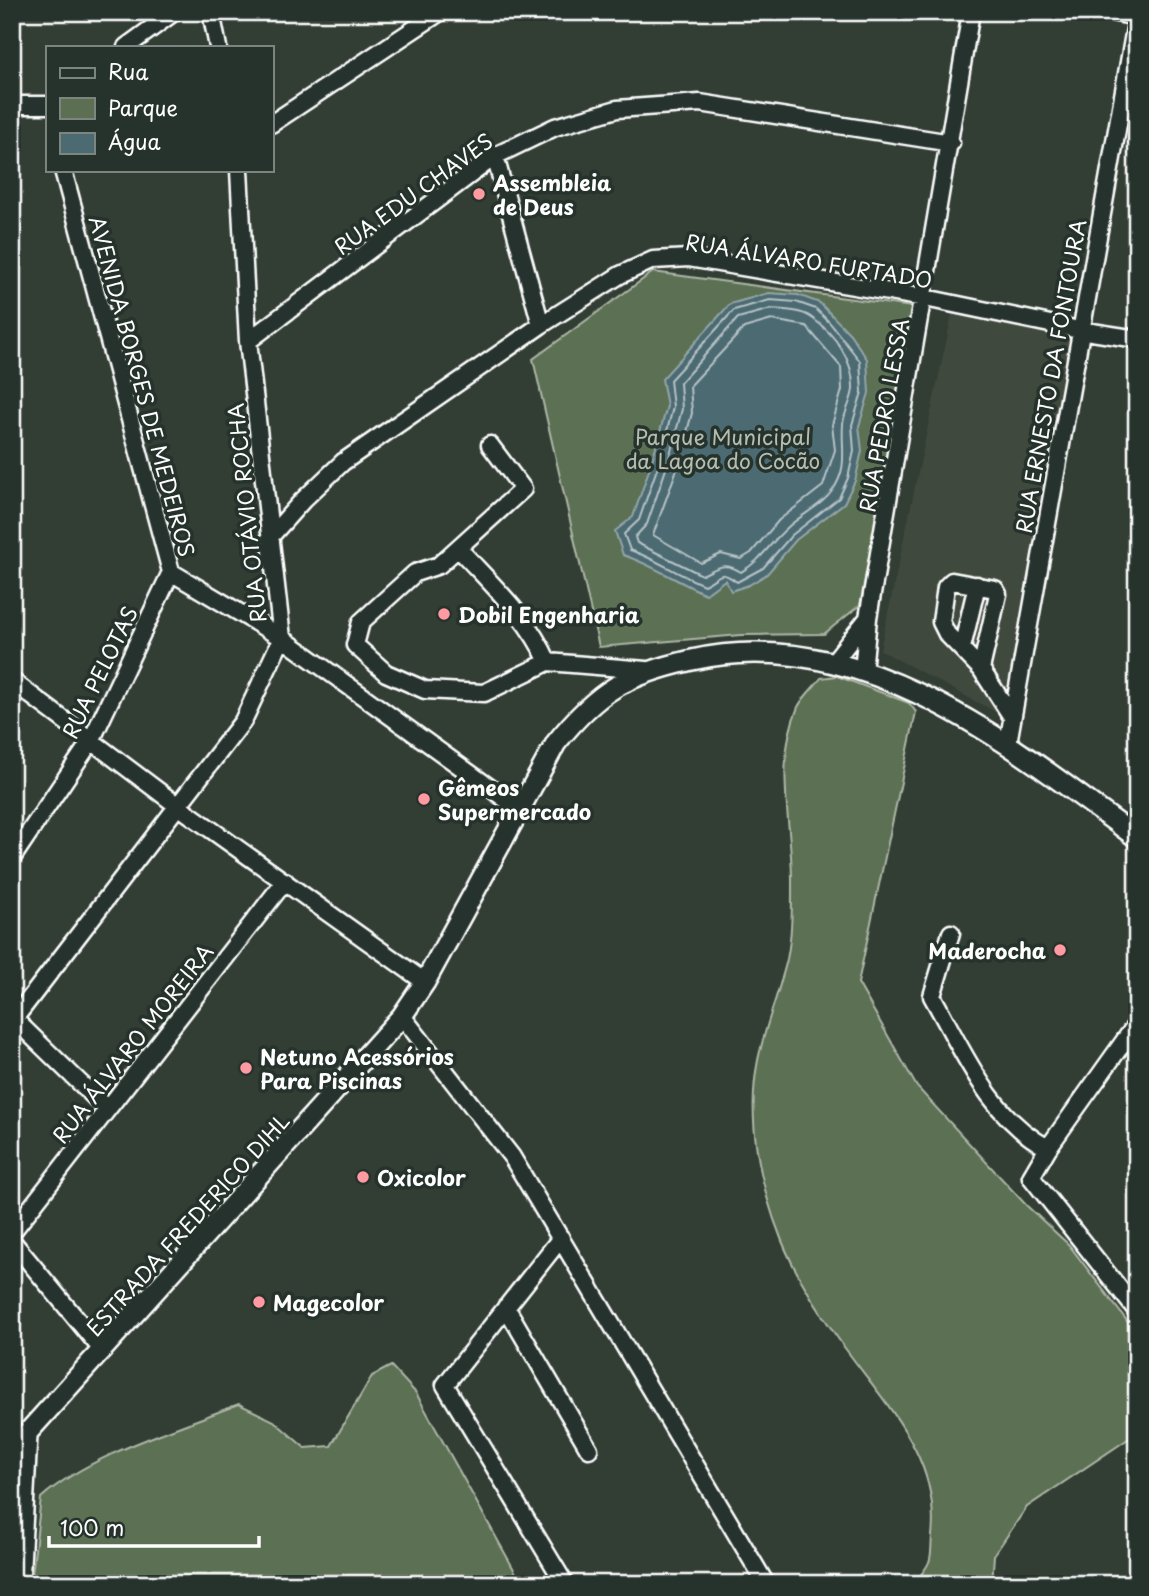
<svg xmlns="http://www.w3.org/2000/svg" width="1149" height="1596" viewBox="0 0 1149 1596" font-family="'Playpen Sans',sans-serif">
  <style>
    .built { fill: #41483c }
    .green { fill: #5c6f52; stroke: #aeb7a8; stroke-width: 2 }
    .water { fill: #4b6a72; stroke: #93a6aa; stroke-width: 2 }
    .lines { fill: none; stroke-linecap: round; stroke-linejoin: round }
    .shore { stroke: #b7c3c7; stroke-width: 2 }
    .minor-casing { stroke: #fff; stroke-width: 21 }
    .major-casing { stroke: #fff; stroke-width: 24 }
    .minor { stroke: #26332d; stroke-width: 16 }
    .major { stroke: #26332d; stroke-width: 19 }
    .poi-dot { fill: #ff9aa2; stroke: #26332d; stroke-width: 2.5 }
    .labels { text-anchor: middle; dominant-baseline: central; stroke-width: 7; stroke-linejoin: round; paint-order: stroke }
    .poi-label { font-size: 21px; font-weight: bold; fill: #fff; stroke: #26332d; text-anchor: start }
    .street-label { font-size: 21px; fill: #fff; stroke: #26332d }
    .park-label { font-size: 21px; fill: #b6beb1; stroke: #26332d }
  </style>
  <rect width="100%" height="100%" fill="#323d34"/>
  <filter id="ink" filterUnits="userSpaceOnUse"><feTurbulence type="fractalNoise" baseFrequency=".0143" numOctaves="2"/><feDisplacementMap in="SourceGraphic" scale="14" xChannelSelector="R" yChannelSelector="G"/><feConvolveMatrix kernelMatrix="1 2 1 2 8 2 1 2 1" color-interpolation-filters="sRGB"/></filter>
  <g filter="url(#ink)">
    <!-- built -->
    <path class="built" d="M952,314L1074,336L1013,697L997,713L880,650Z"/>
    <!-- green -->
    <path class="green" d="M653,272L920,308L860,605L824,634L741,635L599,647L533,359Z
      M837,676L909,703L916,712L858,983L917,1087L1027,1206L1069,1245L1137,1334V1433L1027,1507L994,1555L992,1584H914C918,1577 926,1570 929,1562C932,1555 931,1544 932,1536C941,1455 880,1399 837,1337C816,1307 796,1275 782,1241C760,1186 746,1120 758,1060C765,1026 779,993 787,959C792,935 792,909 792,885C793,826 773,764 798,707C803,697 814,687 821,678Z
      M391,1366L416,1393L522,1584H31L41,1498C88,1455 179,1428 239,1404L274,1421L305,1448L331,1446L372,1376Z"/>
    <!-- water -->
    <path class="water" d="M769,293L798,295L820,303L850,334L867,359L869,393L859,426L862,451L855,481L844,503L796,540L767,574L749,585L731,591L725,580L706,594C677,582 653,565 623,555L615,531L633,517L652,461L667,406L662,379L730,304Z"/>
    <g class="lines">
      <!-- shore -->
      <path class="shore" d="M770,300L796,302L816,309L830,323L860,361L862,392L852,425L854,451L848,478L839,498L792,535L763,568L737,582C718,568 722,577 704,585C678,575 656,559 630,550L624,534L639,520L659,463L673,407L670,380L734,310Z
        M771,309C785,310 801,310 812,318C835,334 854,361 853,389C852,401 844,412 843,424C841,449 849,468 832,491C822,506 800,515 787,528C770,543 761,561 741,572C723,561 718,568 702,575L637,543L635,537L647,524L667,466L682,409L680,383L738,318Z
        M772,320L806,326L841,367L842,390L832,425L835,450L823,486L779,520L751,553L741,559L721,554L701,563L653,535L677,469L692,413L690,386L744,328Z"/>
      <!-- minor casing -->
      <g class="minor-casing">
        <path id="minor" d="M211,12L218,47
          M1111,12L1137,17
          M126,47L174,12
          M12,105H47
          M271,124L440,12
          M495,156L541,325
          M63,170L171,572L282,638L518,808
          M248,341L495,156L555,127L617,109L700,103L951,143
          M490,445L523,489L439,565L415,573L361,622L355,645L386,673L425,690L484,693L548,662L646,670
          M270,537L303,500L343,462L541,325L620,275L653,260L689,258L925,298L1079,330L1137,339
          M458,548C491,584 528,617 548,662
          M962,648L977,585
          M834,661L868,618
          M981,669L947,634L941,622L946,587L952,581L995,589L998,594L981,669L1012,717
          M863,672L868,618L971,12
          M12,681L178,806L425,982
          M1008,743L1137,17
          M12,858L91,741L171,572
          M951,933L932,996C963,1051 990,1118 1048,1148
          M402,1016L512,1157L766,1584
          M12,1017L107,1109
          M14,1019L243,721L282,638L248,341L239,170
          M1137,1023L1048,1148L1031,1177L1137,1311
          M12,1232L285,881
          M561,1238L445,1385L565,1584
          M12,1241L103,1351
          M506,1307L589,1449"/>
      </g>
      <!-- major casing -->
      <g class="major-casing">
        <path id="major" d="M12,1450L402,1016L425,982L556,743C598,690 626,675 692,660C860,622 1011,744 1137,838
          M19,1584L27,1436"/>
      </g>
      <!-- minor -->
      <use href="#minor" class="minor"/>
      <!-- major -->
      <use href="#major" class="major"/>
    </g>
  </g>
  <!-- markers -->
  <g class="poi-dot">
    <circle cx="479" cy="194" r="7"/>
    <circle cx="444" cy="614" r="7"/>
    <circle cx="424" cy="799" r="7"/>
    <circle cx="1060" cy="950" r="7"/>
    <circle cx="246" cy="1068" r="7"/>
    <circle cx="363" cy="1177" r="7"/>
    <circle cx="259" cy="1302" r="7"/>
  </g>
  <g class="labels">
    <!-- poi labels -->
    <g class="poi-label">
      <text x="493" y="182">Assembleia<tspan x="493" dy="24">de Deus</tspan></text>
      <text x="458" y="614">Dobil Engenharia</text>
      <text x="438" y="787">Gêmeos<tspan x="438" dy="24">Supermercado</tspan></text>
      <text x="1046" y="950" text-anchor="end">Maderocha</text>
      <text x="260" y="1056">Netuno Acessórios<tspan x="260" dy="24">Para Piscinas</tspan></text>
      <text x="377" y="1177">Oxicolor</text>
      <text x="273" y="1302">Magecolor</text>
    </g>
    <!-- street labels -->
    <g class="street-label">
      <text transform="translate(413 193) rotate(-36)">RUA EDU CHAVES</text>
      <text transform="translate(809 260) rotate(9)">RUA ÁLVARO FURTADO</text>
      <text transform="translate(1050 376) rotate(-80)">RUA ERNESTO DA FONTOURA</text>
      <text transform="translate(143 386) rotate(75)">AVENIDA BORGES DE MEDEIROS</text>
      <text transform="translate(883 415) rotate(-80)">RUA PEDRO LESSA</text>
      <text transform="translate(246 513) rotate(-96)">RUA OTÁVIO ROCHA</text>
      <text transform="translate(99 672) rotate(-64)">RUA PELOTAS</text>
      <text transform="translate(132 1043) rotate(-52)">RUA ÁLVARO MOREIRA</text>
      <text transform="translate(187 1224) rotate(-48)">ESTRADA FREDERICO DIHL</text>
    </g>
    <!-- park labels -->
    <g class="park-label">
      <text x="723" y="436">Parque Municipal<tspan x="723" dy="24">da Lagoa do Cocão</tspan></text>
    </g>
  </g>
  <!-- margin -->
  <rect width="1149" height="1596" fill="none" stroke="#26332d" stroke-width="42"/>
  <rect x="21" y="21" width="1107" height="1554" fill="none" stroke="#fff" stroke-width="2.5" filter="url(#ink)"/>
  <!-- legend -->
  <rect x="46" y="46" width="228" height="126" fill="#26332d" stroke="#7d8581" stroke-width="2"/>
  <rect x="60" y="68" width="35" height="10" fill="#26332d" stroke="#7d8581" stroke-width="2"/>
  <text x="108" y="80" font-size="21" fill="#ffffff">Rua</text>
  <rect x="60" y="98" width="35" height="21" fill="#5c6f52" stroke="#7d8581" stroke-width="2"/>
  <text x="108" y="116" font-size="21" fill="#ffffff">Parque</text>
  <rect x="60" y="133" width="35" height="21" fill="#4b6a72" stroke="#7d8581" stroke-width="2"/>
  <text x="108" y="150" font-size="21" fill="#ffffff">Água</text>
  <!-- scale -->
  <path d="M49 1536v10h210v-10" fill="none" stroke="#ffffff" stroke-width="3.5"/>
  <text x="60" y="1536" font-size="21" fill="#ffffff" stroke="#26332d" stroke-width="5" paint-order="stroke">100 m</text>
</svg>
